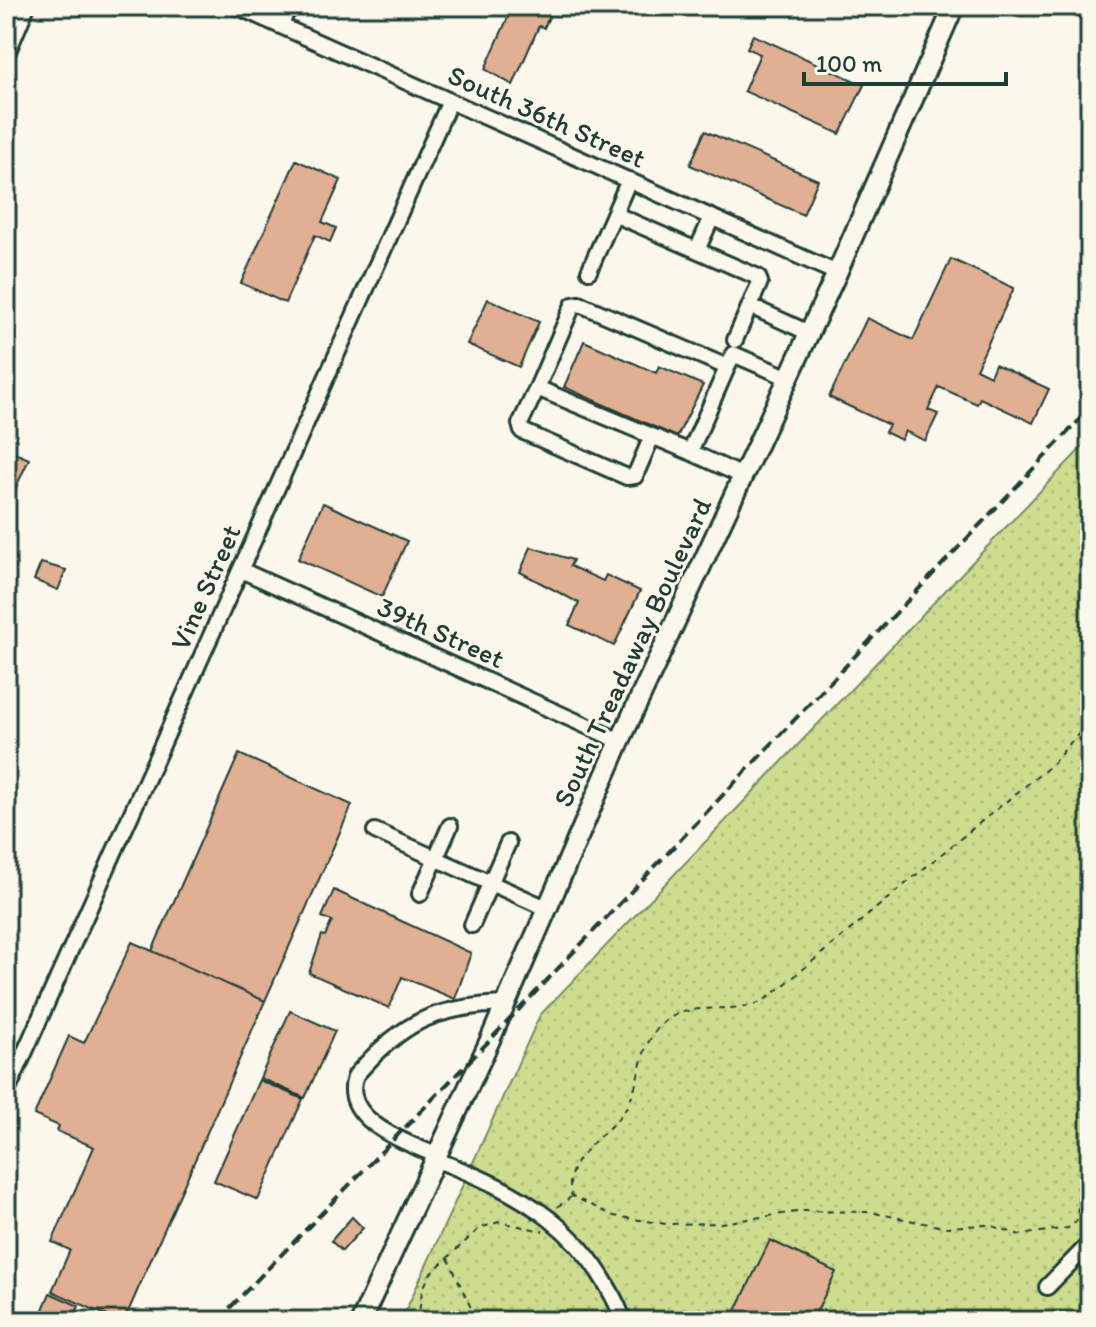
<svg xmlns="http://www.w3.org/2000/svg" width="1096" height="1327" viewBox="0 0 1096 1327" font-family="Itim,sans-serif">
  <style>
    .grass { fill: url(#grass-dots); stroke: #768c62; stroke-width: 2 }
    .building { fill: #e1af93; stroke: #1f3d34; stroke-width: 2 }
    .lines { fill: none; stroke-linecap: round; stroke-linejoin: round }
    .minor-casing { stroke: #1f3d34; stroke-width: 20 }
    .major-casing { stroke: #1f3d34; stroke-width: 24 }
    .path { stroke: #1f3d34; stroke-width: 2; stroke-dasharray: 6 6; stroke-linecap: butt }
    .minor { stroke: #fbf7ec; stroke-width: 14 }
    .major { stroke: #fbf7ec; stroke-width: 18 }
    .rail { stroke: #1f3d34; stroke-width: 4; stroke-dasharray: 12 6; stroke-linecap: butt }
    .labels { text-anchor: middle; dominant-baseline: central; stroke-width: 6; stroke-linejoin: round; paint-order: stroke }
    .street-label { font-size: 28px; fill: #1f3d34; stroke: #fbf7ec }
  </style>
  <defs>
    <pattern id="grass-dots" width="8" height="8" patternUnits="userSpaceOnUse" patternTransform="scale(2)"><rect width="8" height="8" fill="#cedc90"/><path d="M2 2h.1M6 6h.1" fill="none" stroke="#b0be7d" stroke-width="1.8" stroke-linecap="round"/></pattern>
  </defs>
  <rect width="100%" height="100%" fill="#fbf7ec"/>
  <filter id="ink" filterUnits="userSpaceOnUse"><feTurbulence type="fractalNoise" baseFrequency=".0125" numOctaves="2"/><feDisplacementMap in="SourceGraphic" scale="16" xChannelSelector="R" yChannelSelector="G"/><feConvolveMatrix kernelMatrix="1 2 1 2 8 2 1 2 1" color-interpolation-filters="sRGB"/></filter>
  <g filter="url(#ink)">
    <!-- grass -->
    <path class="grass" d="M1090,439V1321H401L540,1015Z"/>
    <!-- building -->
    <path class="building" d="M513,6H554L544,28L539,26L513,85L485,69Z
      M753,35L864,85L840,134L744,91L760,54L747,48Z
      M705,131L818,180L803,215L690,165Z
      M296,160L341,180L322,222L336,228L330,242L315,235L285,303L241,283Z
      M951,259L1014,288L976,369L990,376L995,364L1049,389L1033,423L980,398L977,404L939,387L928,410L938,414L925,441L905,431L901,440L885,432L889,425L829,397L867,318L913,340Z
      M488,299L539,322L519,367L467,344Z
      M584,341L656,373L659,366L703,385L677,437L564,387Z
      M6,449L29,459L6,509Z
      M323,503L407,541L382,597L298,559Z
      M531,547L573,560L570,566L603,581L606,575L640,591L614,646L569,625L579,603L520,572Z
      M41,563L66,570L58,590L34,580Z
      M239,754L352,805L265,1001L152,951Z
      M334,890L471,953L455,999L402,977L389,1008L309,973L322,935L325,936L332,921L322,917Z
      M132,942L265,1001L124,1321H119L52,1291L70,1250L52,1242L94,1147L57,1131L59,1126L34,1115L69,1036L84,1043Z
      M290,1011L335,1031L305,1098L260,1078Z
      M259,1080L303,1099L258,1200L214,1181Z
      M352,1217L363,1228L342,1251L331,1241Z
      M770,1240L836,1272L812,1321H731Z
      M50,1293L79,1306L72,1321H38Z"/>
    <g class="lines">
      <!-- minor casing -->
      <g class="minor-casing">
        <path id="minor" d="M236,6L837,273
          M281,25L289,6
          M6,56L27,6
          M614,214L758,277L760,282L735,340
          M697,250L712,217
          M589,271L629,180
          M750,306L809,333
          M537,388L520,424L522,431L627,477L635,476L652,436
          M690,452L537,388L573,305L580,304L727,367
          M743,476L690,452L733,354L789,378
          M241,570L620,741
          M375,831L546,908
          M420,894L450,826
          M472,925L508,843
          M6,1094L450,101
          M436,1155C407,1143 338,1119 356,1075C402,1022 434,1007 504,1004
          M434,1159C521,1192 588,1229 624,1321
          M1047,1287L1090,1243"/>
      </g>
      <!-- major casing -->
      <g class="major-casing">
        <path id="major" d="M361,1321L490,1040L620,741L837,273L954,6"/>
      </g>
      <!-- path -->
      <path class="path" d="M1090,725C1070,738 1061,758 1043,772C955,842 869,914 783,986C774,993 763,1003 752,1005C725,1012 690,1003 668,1019C635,1043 644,1081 624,1111C606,1137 560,1159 572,1196L614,1216L666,1224L721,1223L803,1211L870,1212L943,1227L989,1225L1020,1235L1068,1228L1077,1221L1079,1184L1090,1147
        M557,1207L571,1197
        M448,1258L477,1321
        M418,1321L422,1291L430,1274L480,1228L499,1222L543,1231"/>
      <!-- minor -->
      <use href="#minor" class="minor"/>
      <!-- major -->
      <use href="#major" class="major"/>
      <!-- rail -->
      <path class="rail" d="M217,1321L490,1040L1090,409"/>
    </g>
  </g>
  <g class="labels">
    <!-- street labels -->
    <g class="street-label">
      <text transform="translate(547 116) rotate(24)">South 36th Street</text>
      <text transform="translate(205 587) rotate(-66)">Vine Street</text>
      <text transform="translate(441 632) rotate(24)">39th Street</text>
      <text transform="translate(632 652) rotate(-65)">South Treadaway Boulevard</text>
    </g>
  </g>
  <!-- margin -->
  <rect width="1096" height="1327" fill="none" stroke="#fbf7ec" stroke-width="32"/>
  <rect x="16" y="16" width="1064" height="1295" fill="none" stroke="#1f3d34" stroke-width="3" filter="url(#ink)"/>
  <!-- scale -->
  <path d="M804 72v12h202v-12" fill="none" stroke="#1f3d34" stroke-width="4"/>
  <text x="816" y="72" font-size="24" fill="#1f3d34" stroke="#fbf7ec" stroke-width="6" paint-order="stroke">100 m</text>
</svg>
